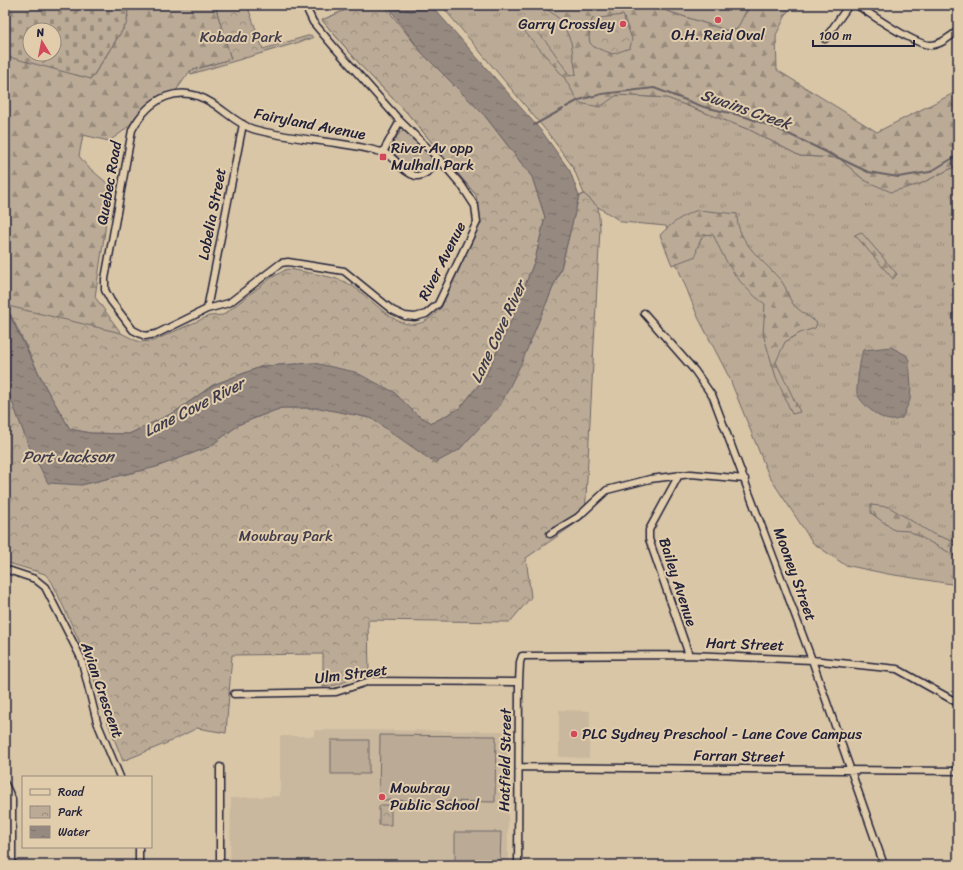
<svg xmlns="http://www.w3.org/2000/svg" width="963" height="870" viewBox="0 0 963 870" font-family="Sriracha,sans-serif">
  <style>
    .built { fill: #cab89e }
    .grass { fill: url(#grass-tufts); stroke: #6e6668 }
    .forest { fill: url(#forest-firs); stroke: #6e6668 }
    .cemetery { fill: url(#cemetery-stones); stroke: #6e6668; fill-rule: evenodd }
    .park { fill: url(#park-crowns); stroke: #6e6668 }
    .pitch { fill: #bbab96; stroke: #6e6668 }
    .water { fill: url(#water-ripples); stroke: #686064 }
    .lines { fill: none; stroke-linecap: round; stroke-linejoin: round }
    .stream { stroke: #686064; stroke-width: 2 }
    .minor-casing { stroke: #22223b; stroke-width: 9 }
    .minor { stroke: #e1cdac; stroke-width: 6 }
    .poi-dot { fill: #d1495b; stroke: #e1cdac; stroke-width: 1.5 }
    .labels { text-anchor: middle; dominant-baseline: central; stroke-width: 4; stroke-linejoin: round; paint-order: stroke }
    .poi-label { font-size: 15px; fill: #22223b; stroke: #e1cdac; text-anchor: start }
    .park-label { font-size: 15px; fill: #413d4d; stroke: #e1cdac }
    .street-label { font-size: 15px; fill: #22223b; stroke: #e1cdac }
    .water-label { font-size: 16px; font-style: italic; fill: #3f3c4c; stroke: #e1cdac }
  </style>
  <defs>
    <pattern id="grass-tufts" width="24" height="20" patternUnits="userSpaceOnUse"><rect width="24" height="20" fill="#bbab96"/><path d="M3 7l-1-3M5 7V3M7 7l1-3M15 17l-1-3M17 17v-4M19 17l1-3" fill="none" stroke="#988b7c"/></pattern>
    <pattern id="forest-firs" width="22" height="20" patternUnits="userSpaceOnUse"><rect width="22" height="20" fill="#bbab96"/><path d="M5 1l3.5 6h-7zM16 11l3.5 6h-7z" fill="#988b7c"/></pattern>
    <pattern id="cemetery-stones" width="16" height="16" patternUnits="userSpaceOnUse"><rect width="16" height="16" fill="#bbab96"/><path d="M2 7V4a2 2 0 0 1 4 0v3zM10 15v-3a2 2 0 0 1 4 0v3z" fill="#988b7c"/></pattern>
    <pattern id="park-crowns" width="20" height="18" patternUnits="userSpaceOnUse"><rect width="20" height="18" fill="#bbab96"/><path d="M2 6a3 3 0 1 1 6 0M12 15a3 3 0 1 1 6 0" fill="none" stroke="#988b7c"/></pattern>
    <pattern id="water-ripples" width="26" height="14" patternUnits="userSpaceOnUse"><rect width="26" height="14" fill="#968980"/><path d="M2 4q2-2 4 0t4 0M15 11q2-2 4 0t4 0" fill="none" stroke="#7a706a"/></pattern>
  </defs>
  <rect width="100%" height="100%" fill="#d9c6a7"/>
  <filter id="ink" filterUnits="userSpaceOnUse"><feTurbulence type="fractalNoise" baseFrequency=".025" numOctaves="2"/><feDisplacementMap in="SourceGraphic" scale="8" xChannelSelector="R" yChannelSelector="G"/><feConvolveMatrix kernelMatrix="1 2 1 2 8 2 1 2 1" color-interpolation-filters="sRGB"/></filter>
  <g filter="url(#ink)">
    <!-- built -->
    <path class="built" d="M559,710L590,711L589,758L559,757Z
      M314,730L508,731V865H230L231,798L280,796V736H314Z"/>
    <!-- grass -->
    <path class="grass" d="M441,5H559L617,95L667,98L750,130L800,156L839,158L864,180L920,184L958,165V585L888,574L845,565L813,543L769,476L729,377L698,317L678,268L666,226L622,222L598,207L584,194L573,167L548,133Z"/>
    <!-- forest -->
    <path class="forest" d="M128,5H215L231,59L190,71L175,92L157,98L122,132L109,141L83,135L79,156L87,166L108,184L105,231L95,297L121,333L156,361L152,399L208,365L282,344L365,356L424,395L438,389L489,326L524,242L526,189L505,173L481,175L476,195L408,114L364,69L322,20L357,5H384L422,53L485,116L532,177L545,217L535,260L509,326L485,377L460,408L432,423L417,415L394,392L355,372L314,363L263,366L213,385L175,412L129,434L90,433L70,429L46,388L5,305V51L24,58L94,65L92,78L127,23Z
      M542,5H656L661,9L729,31L747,12L749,5H791L776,35L777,70L877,132L958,91V165L920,184L891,192L864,180L839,158L800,156L750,130L667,98L617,95L600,107L579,103L564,77L525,32V23C542,31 559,60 570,76L576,74L571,42L562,21Z
      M698,210L737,214C736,243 766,262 782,282C787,288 788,298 793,304C799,311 810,317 817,323L815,328L800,333L785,342L776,362L800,412L792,414L776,377L763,334L765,304C739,286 725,262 713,234L703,235L697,248L696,256L672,265L660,235C672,223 683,215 698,210Z
      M861,232L897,274L893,279L855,235Z
      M871,505L889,507L933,534L958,543L956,556L909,531L894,530L871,513Z"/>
    <!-- cemetery -->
    <path class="cemetery" d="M5,5H128L127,23L91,79L5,56ZM30,30H54V54H30Z"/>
    <!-- park -->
    <path class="park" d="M215,5H247L263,49L311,35L313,38L191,74L190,71L231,59Z
      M357,5H384L422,53L485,116L532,177L545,217L535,260L509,326L485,377L460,408L432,423L417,415L394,392L314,363L263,366L213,385L175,412L129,434L90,433L70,429L46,388L7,307L8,306L121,333L139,342L153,341L209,316L223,315L271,278L287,269L295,270C309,273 338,277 349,284C380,302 405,349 441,308L480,223L476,195L408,114L364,69L322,20Z
      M623,15L632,39L630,48L613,54L594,47L590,43L589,37L592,19Z
      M401,131L406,132L431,157V166C426,169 422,173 416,173C406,172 392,153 392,144Z
      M584,194L598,207L600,228L585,517L526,558L531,597L510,622L368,620L369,673L336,685L323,687V654L232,655L226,733L197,728L167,743L123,761L105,716L89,662L52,582L45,574L5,562V383L28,444L81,485L156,467L209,447L240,424L281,408H319L371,418L435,462L547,302L561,268L579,196Z
      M382,805H391V825H379V807Z"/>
    <!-- pitch -->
    <path class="pitch" d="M656,5H749L737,29L729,31L661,9Z
      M380,735L496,736L495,802L379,800Z
      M331,740H369V774H331Z
      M455,832H501L500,864H455Z"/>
    <!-- water -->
    <path class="water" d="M387,5H431L543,133L570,171L579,196L561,268L521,364L501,404L459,450L435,463L371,418L319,408H281L240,424L209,447L156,467L81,485L48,483L28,444L5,383V306L46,388L70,429L90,433L129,434L175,412L213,385L263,366L314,363L355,372L394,392L417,415L432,423L460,408L485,377L509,326L535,260L545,217L532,177L485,116L422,53Z
      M891,347L906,355L909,360L911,387L910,400L902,418C898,419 893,421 890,420C879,419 860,403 857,393C856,389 861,354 863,350Z"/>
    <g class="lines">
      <!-- stream -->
      <path class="stream" d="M566,107L579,100L602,94L654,88L704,107L743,116L776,128L868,172L898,177L930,172L958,155
        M534,125L563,109"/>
      <!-- minor casing -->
      <g class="minor-casing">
        <path id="minor" d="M305,5L313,22L335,48L400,121L440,160L462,186L475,206L477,222L438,304L426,314L415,317L405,316L392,310L344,271L288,262L281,263L229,303L207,309L156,334L145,336L133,330L111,301L105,290V279L132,130C149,98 179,82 212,103C225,111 239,125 253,129C295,141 340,140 381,152C395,155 402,173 416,176C425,177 434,166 440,160
          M857,5C870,14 917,46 931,45C941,45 950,36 958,31
          M825,39L849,5
          M383,152L400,121
          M207,309L243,124
          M644,313L695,371L713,397L812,660L884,865
          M679,475L649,530V539L689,655
          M550,534L578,517L607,490L650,479L691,474L745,479
          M5,569L35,579L45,587L81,658L97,722L120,777
          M234,694L336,692L370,681L519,682
          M519,767L958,771
          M5,784L12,799V865
          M139,865V847
          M220,865V767
          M518,865L519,682L520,662L522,656L689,655L812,660L897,669L958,703"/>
      </g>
      <!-- minor -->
      <use href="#minor" class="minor"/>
    </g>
  </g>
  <!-- markers -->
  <g class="poi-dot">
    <circle cx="718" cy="20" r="4"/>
    <circle cx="623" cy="24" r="4"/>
    <rect x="379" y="153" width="8" height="8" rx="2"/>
    <circle cx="574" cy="734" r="4"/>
    <circle cx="382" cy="797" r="4"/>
  </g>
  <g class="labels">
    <!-- poi labels -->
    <g class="poi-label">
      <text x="615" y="24" text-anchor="end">Garry Crossley</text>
      <text x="718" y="35" text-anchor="middle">O.H. Reid Oval</text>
      <text x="391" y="148">River Av opp<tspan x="391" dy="17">Mulhall Park</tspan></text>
      <text x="582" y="734">PLC Sydney Preschool - Lane Cove Campus</text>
      <text x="390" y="788">Mowbray<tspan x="390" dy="17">Public School</tspan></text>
    </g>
    <!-- park labels -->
    <g class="park-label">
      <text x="241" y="37">Kobada Park</text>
      <text x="286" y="536">Mowbray Park</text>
    </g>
    <!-- street labels -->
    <g class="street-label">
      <text transform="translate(310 124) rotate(11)">Fairyland Avenue</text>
      <text transform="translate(109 183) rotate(-80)">Quebec Road</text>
      <text transform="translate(212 214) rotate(-79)">Lobelia Street</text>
      <text transform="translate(442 261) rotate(-63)">River Avenue</text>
      <text transform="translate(795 574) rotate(70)">Mooney Street</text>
      <text transform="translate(678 582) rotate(72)">Bailey Avenue</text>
      <text transform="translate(745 644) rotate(2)">Hart Street</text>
      <text transform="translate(351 674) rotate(-7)">Ulm Street</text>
      <text transform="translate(102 690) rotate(71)">Avian Crescent</text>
      <text transform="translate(739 756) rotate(1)">Farran Street</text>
      <text transform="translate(505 760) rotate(-89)">Hatfield Street</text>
    </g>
    <!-- water labels -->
    <g class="water-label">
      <text transform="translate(746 109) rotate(19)">Swains Creek</text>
      <text transform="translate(498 332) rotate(-65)">Lane Cove River</text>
      <text transform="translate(194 407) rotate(-27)">Lane Cove River</text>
      <text x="68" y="456">Port Jackson</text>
    </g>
  </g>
  <!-- margin -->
  <rect width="963" height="870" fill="none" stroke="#e1cdac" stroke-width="20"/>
  <rect x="10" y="10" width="943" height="850" fill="none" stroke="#22223b" stroke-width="1.5" filter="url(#ink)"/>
  <!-- legend -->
  <rect x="22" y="776" width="130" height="72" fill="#e1cdac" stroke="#95897f"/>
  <rect x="30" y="789" width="20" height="6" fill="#e1cdac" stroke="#95897f"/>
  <text x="58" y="796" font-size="12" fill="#22223b">Road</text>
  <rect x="30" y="806" width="20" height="12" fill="url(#park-crowns)" stroke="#95897f"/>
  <text x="58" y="816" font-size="12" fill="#22223b">Park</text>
  <rect x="30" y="826" width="20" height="12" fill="url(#water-ripples)" stroke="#95897f"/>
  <text x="58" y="836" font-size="12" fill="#22223b">Water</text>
  <!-- north arrow -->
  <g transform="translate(42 42) rotate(350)"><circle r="19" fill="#e1cdac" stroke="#95897f"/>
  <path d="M0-3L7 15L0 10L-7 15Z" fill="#d1495b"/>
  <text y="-6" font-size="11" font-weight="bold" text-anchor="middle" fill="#22223b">N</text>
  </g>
  <!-- scale -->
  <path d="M813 40v6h101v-6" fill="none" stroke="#22223b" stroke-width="2"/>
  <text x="819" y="40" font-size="12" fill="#22223b" stroke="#e1cdac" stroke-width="3" paint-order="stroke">100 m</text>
</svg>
